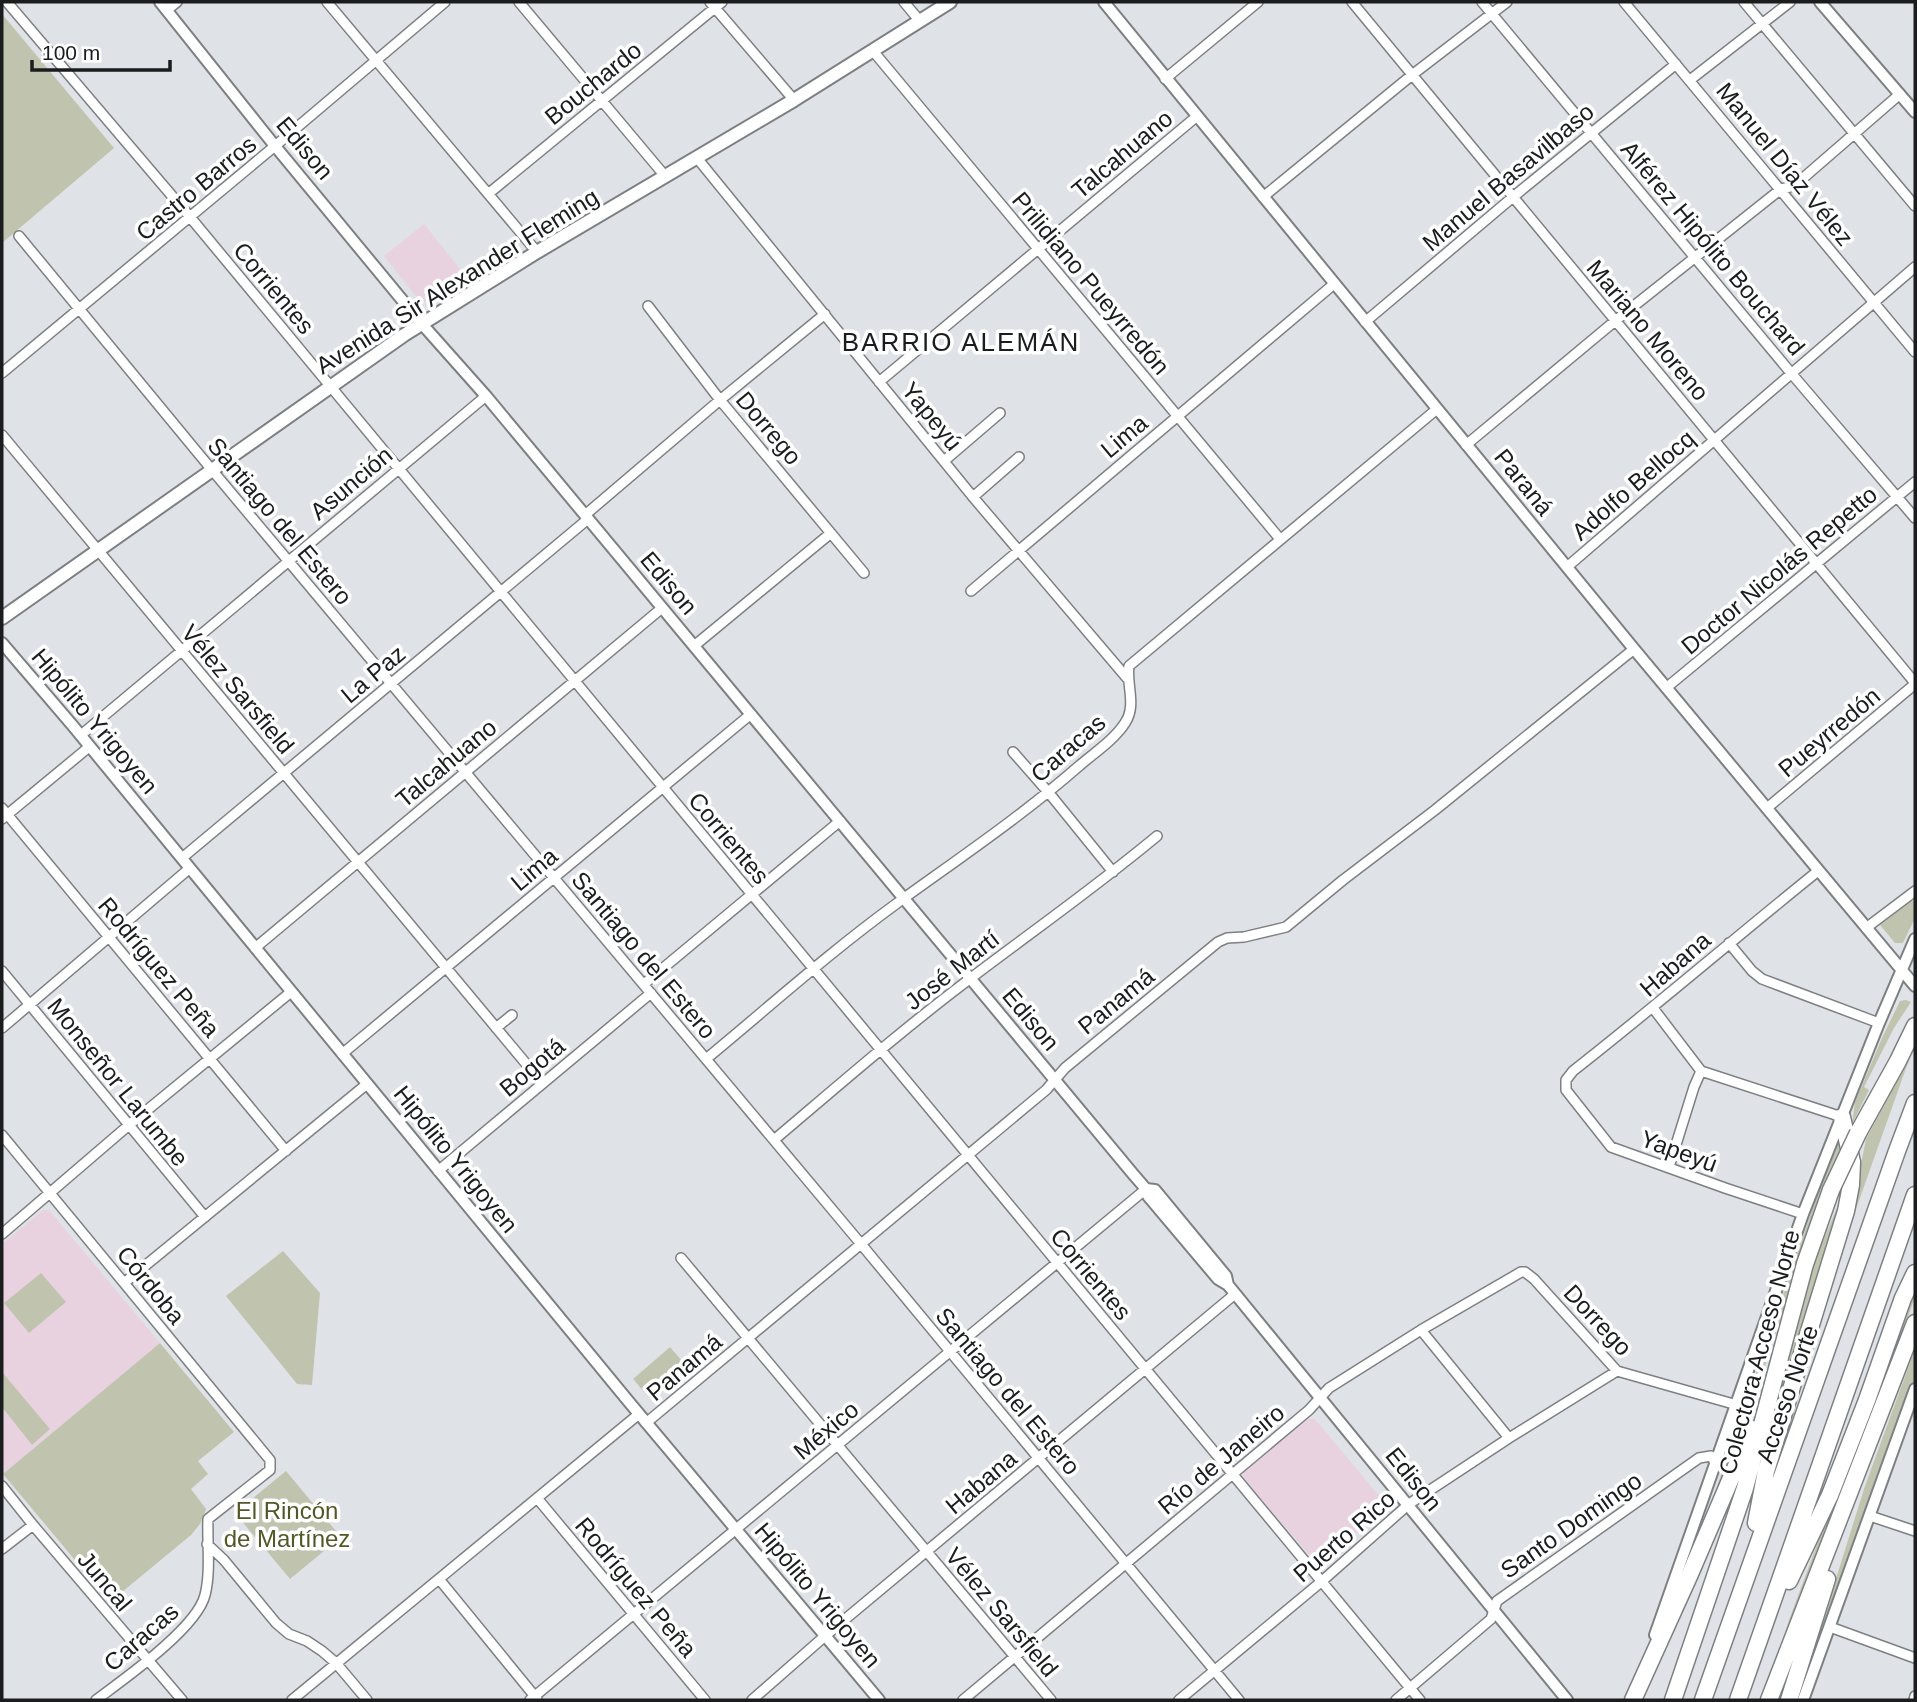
<svg xmlns="http://www.w3.org/2000/svg" width="1917" height="1702" viewBox="0 0 1917 1702" font-family="Helvetica,sans-serif">
  <style>
    .education { fill: #e8d2df }
    .green { fill: #c0c4af }
    .lines { fill: none; stroke-linecap: round; stroke-linejoin: round }
    .minor-casing { stroke: #7c8083; stroke-width: 12 }
    .tertiary-casing { stroke: #7c8083; stroke-width: 14 }
    .secondary-casing { stroke: #7c8083; stroke-width: 16 }
    .motorway-casing { stroke: #7c8083; stroke-width: 19 }
    .minor { stroke: #fff; stroke-width: 9 }
    .tertiary { stroke: #fff; stroke-width: 10 }
    .secondary { stroke: #fff; stroke-width: 12 }
    .motorway { stroke: #fff; stroke-width: 16 }
    .motorway-bridge-casing { stroke: #7c8083; stroke-width: 19; stroke-linecap: butt }
    .motorway-bridge { stroke: #fff; stroke-width: 16 }
    .labels { text-anchor: middle; dominant-baseline: central; stroke-width: 7; stroke-linejoin: round; paint-order: stroke }
    .street-label { font-size: 24px; fill: #1a1c1d; stroke: #fff }
    .park-label { font-size: 24px; fill: #525828; stroke: #fff }
    .neighbourhood-label { font-size: 26px; letter-spacing: 2px; fill: #1a1c1d; stroke: #fff }
  </style>
  <rect width="100%" height="100%" fill="#dfe3e7"/>
  <!-- education -->
  <path class="education" d="M424,224L464,274L422,304L384,256Z
    M43,1210H49L160,1343L3,1474L5,1467L2,1463V1244Z
    M1307,1419H1315L1385,1503L1384,1510L1320,1564L1316,1563L1243,1478L1244,1471Z"/>
  <!-- green -->
  <path class="green" d="M2,14L114,148L2,243Z
    M1910,901H1915V918L1903,943H1895L1880,925Z
    M1906,1000L1911,1002L1894,1028L1864,1087L1869,1090L1852,1124L1855,1102L1882,1038L1900,1001Z
    M1910,1057L1834,1271L1856,1189L1866,1139Z
    M1839,1132L1846,1142L1808,1234L1747,1421L1696,1547Z
    M1844,1191L1751,1495L1815,1260Z
    M283,1251L320,1293L312,1385L297,1384L226,1296Z
    M41,1273L66,1302L29,1333L4,1303Z
    M1915,1289V1297L1865,1438L1769,1682L1789,1620L1905,1307Z
    M160,1343L234,1432L198,1461L208,1474L191,1489L206,1509L200,1524L191,1535L110,1602L3,1474Z
    M670,1347L689,1369L652,1401L633,1379Z
    M1915,1349V1379L1798,1700L1865,1486Z
    M2,1372L50,1429L32,1445L2,1407Z
    M286,1471L341,1537L290,1579L235,1513Z"/>
  <g class="lines">
    <!-- minor casing -->
    <g class="minor-casing">
      <path id="minor" d="M7,2L190,217L1420,1700
        M327,2L537,252
        M519,2L665,176
        M710,2L794,100
        M904,2L919,20
        M1352,2L1915,683
        M1482,2L1791,373L1915,518
        M1624,2L1915,352
        M1744,2L1915,206
        M167,10L177,2
        M873,51L1280,539
        M1165,79L1258,2
        M1690,80L1790,2
        M697,158L973,497L1127,678
        M488,194L722,2
        M1263,197L1412,75L1507,2
        M19,236L212,470L861,1244L1239,1700
        M648,306L720,400L864,573
        M1365,322L1513,197L1676,64
        M2,373L275,146L445,2
        M879,382L1196,117
        M2,435L528,1066
        M1466,445L1615,321L1781,189L1794,186L1900,94
        M944,461L1000,413
        M973,497L1019,457
        M585,515L720,400L825,314
        M1567,567L1915,267
        M971,591L1334,284
        M694,646L831,533
        M1666,688L1915,482
        M81,735L486,396
        M1013,752L1049,793L1113,872
        M2,808L286,1151
        M1767,808L1915,684
        M2,819L89,747
        M182,858L588,519
        M1866,928L1915,891
        M1729,943L1752,971L1762,979L1879,1023
        M255,948L662,608
        M2,971L205,1217
        M644,984L840,821
        M1653,1008L1701,1071L1842,1117
        M2,1028L190,868
        M496,1028L512,1015
        M342,1054L751,714
        M706,1059C769,1007 830,952 896,904C958,859 1022,816 1079,766C1094,753 1114,740 1125,723C1137,705 1126,685 1129,666L1437,409
        M2,1135L270,1460V1470L208,1519C207,1544 211,1571 205,1595C197,1628 124,1679 96,1700
        M774,1140C839,1085 903,1029 971,978C1033,931 1097,886 1157,836
        M1669,1167L1694,1087L1701,1071
        M438,1171L651,993
        M1803,1214L1725,1188L1611,1147L1566,1090V1080L1573,1071C1656,1006 1736,937 1818,871
        M2,1234L129,1125L291,992
        M681,1258L1051,1700
        M124,1283L367,1084
        M1421,1330L1509,1438
        M646,1423L1046,1090L1065,1068L1218,942L1227,938L1244,937L1286,927L1343,880L1435,810L1634,649
        M2,1486L33,1525L182,1700
        M537,1498L705,1700
        M1870,1516L1915,1531
        M207,1544L224,1560L276,1623L289,1634L307,1641L322,1651L336,1663L367,1700
        M2,1549L33,1525
        M439,1579L537,1699
        M1830,1627L1915,1658
        M292,1700L639,1414
        M530,1700L1146,1189
        M752,1700L825,1636L1235,1294
        M963,1700L1309,1410L1329,1388L1421,1330L1521,1272H1525L1534,1279L1617,1371L1737,1405
        M1179,1700L1321,1582L1409,1504L1509,1438L1617,1371
        M1396,1700L1491,1619L1497,1601L1699,1458L1711,1456L1713,1458L1715,1465
        M1914,1700L1915,1696"/>
    </g>
    <!-- tertiary casing -->
    <g class="tertiary-casing">
      <path id="tertiary" d="M160,2L275,146L422,324L486,396L1133,1174L1146,1189L1148,1196L1218,1279L1228,1285L1567,1700
        M1104,2L1634,649L1915,986
        M1820,2L1915,112
        M2,643L73,726L629,1402L879,1700
        M1146,1189L1155,1190L1226,1276L1228,1285
        M1655,1635L1803,1214L1879,1023L1915,939
        M1803,1700L1915,1389"/>
    </g>
    <!-- secondary casing -->
    <g class="secondary-casing">
      <path id="secondary" d="M2,618L404,335L537,252L794,100L950,2"/>
    </g>
    <!-- motorway casing -->
    <g class="motorway-casing">
      <path id="motorway" d="M1858,1133L1898,1061L1915,1026
        M1756,1523L1766,1471L1846,1211L1851,1185L1852,1162L1842,1117
        M1789,1581L1830,1495L1867,1400L1903,1298L1915,1273
        M1633,1700L1690,1574L1752,1429
        M1673,1700L1745,1488L1805,1264L1831,1190
        M1703,1700L1897,1151L1915,1103
        M1738,1700L1915,1195
        M1769,1700L1915,1323
        M1789,1700L1827,1579"/>
    </g>
    <!-- minor -->
    <use href="#minor" class="minor"/>
    <!-- tertiary -->
    <use href="#tertiary" class="tertiary"/>
    <!-- secondary -->
    <use href="#secondary" class="secondary"/>
    <!-- motorway -->
    <use href="#motorway" class="motorway"/>
    <!-- motorway-bridge casing -->
    <g class="motorway-bridge-casing">
      <path id="motorway-bridge" d="M1831,1190L1858,1133"/>
    </g>
    <!-- motorway-bridge -->
    <use href="#motorway-bridge" class="motorway-bridge"/>
  </g>
  <g class="labels">
    <!-- street labels -->
    <g class="street-label">
      <text transform="translate(593 83) rotate(-39)">Bouchardo</text>
      <text transform="translate(305 148) rotate(50)">Edison</text>
      <text transform="translate(1122 154) rotate(-40)">Talcahuano</text>
      <text transform="translate(1785 164) rotate(51)">Manuel Díaz Vélez</text>
      <text transform="translate(1508 177) rotate(-40)">Manuel Basavilbaso</text>
      <text transform="translate(196 188) rotate(-40)">Castro Barros</text>
      <text transform="translate(1713 248) rotate(50)">Alférez Hipólito Bouchard</text>
      <text transform="translate(457 281) rotate(-32)">Avenida Sir Alexander Fleming</text>
      <text transform="translate(1091 283) rotate(50)">Prilidiano Pueyrredón</text>
      <text transform="translate(274 288) rotate(50)">Corrientes</text>
      <text transform="translate(1648 330) rotate(50)">Mariano Moreno</text>
      <text transform="translate(932 416) rotate(51)">Yapeyú</text>
      <text transform="translate(769 428) rotate(50)">Dorrego</text>
      <text transform="translate(1124 436) rotate(-40)">Lima</text>
      <text transform="translate(1524 482) rotate(51)">Paraná</text>
      <text transform="translate(351 483) rotate(-40)">Asunción</text>
      <text transform="translate(1633 485) rotate(-41)">Adolfo Bellocq</text>
      <text transform="translate(280 521) rotate(50)">Santiago del Estero</text>
      <text transform="translate(1779 570) rotate(-40)">Doctor Nicolás Repetto</text>
      <text transform="translate(669 583) rotate(50)">Edison</text>
      <text transform="translate(373 674) rotate(-40)">La Paz</text>
      <text transform="translate(238 689) rotate(50)">Vélez Sarsfield</text>
      <text transform="translate(95 721) rotate(50)">Hipólito Yrigoyen</text>
      <text transform="translate(1829 732) rotate(-40)">Pueyrredón</text>
      <text transform="translate(1068 748) rotate(-41)">Caracas</text>
      <text transform="translate(446 763) rotate(-40)">Talcahuano</text>
      <text transform="translate(729 838) rotate(50)">Corrientes</text>
      <text transform="translate(534 869) rotate(-40)">Lima</text>
      <text transform="translate(644 955) rotate(50)">Santiago del Estero</text>
      <text transform="translate(1675 964) rotate(-41)">Habana</text>
      <text transform="translate(159 967) rotate(50)">Rodríguez Peña</text>
      <text transform="translate(952 970) rotate(-38)">José Martí</text>
      <text transform="translate(1116 1001) rotate(-39)">Panamá</text>
      <text transform="translate(1031 1019) rotate(50)">Edison</text>
      <text transform="translate(532 1067) rotate(-40)">Bogotá</text>
      <text transform="translate(118 1082) rotate(51)">Monseñor Larumbe</text>
      <text transform="translate(1679 1151) rotate(20)">Yapeyú</text>
      <text transform="translate(456 1159) rotate(51)">Hipólito Yrigoyen</text>
      <text transform="translate(1091 1274) rotate(50)">Corrientes</text>
      <text transform="translate(151 1285) rotate(51)">Córdoba</text>
      <text transform="translate(1598 1320) rotate(47)">Dorrego</text>
      <text transform="translate(1759 1352) rotate(-75)">Colectora Acceso Norte</text>
      <text transform="translate(684 1367) rotate(-40)">Panamá</text>
      <text transform="translate(1008 1391) rotate(50)">Santiago del Estero</text>
      <text transform="translate(1787 1394) rotate(-71)">Acceso Norte</text>
      <text transform="translate(826 1430) rotate(-40)">México</text>
      <text transform="translate(1221 1459) rotate(-40)">Río de Janeiro</text>
      <text transform="translate(1414 1479) rotate(51)">Edison</text>
      <text transform="translate(981 1482) rotate(-40)">Habana</text>
      <text transform="translate(1571 1525) rotate(-35)">Santo Domingo</text>
      <text transform="translate(1344 1536) rotate(-41)">Puerto Rico</text>
      <text transform="translate(105 1581) rotate(50)">Juncal</text>
      <text transform="translate(636 1587) rotate(50)">Rodríguez Peña</text>
      <text transform="translate(818 1595) rotate(50)">Hipólito Yrigoyen</text>
      <text transform="translate(1002 1612) rotate(50)">Vélez Sarsfield</text>
      <text transform="translate(141 1637) rotate(-41)">Caracas</text>
    </g>
    <!-- park labels -->
    <g class="park-label">
      <text x="287" y="1510">El Rincón<tspan x="287" dy="28">de Martínez</tspan></text>
    </g>
    <!-- neighbourhood labels -->
    <g class="neighbourhood-label">
      <text x="961" y="342">BARRIO ALEMÁN</text>
    </g>
  </g>
  <!-- border -->
  <rect width="1917" height="1702" fill="none" stroke="#1a1c1d" stroke-width="7"/>
  <!-- scale -->
  <path d="M32 60v10h138v-10" fill="none" stroke="#1a1c1d" stroke-width="3.5"/>
  <text x="42" y="60" font-size="21" fill="#1a1c1d" stroke="#ffffff" stroke-width="5" paint-order="stroke">100 m</text>
</svg>
